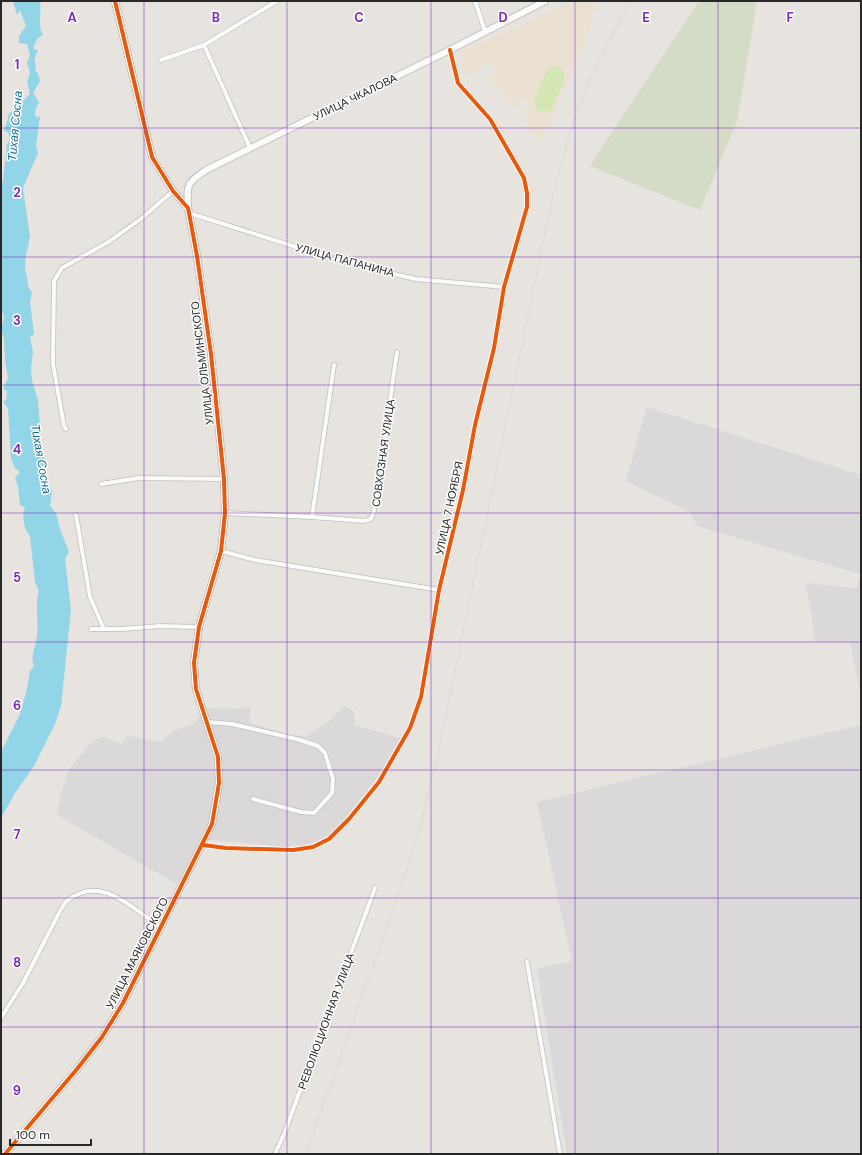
<svg xmlns="http://www.w3.org/2000/svg" width="862" height="1155" viewBox="0 0 862 1155" font-family="'DM Sans',sans-serif">
  <style>
    .industrial { fill: #dbd8da }
    .education { fill: #eae1d2 }
    .cemetery { fill: #d4dbc6 }
    .pitch { fill: #d5e6b5 }
    .water { fill: #92d5e8 }
    .lines { fill: none; stroke-linecap: round; stroke-linejoin: round }
    .street-casing { stroke: #c0bfbf; stroke-width: 5.5 }
    .secondary-casing { stroke: #c0bfbf; stroke-width: 8 }
    .street { stroke: #fbfbfa; stroke-width: 4 }
    .secondary { stroke: #fbfbfa; stroke-width: 6 }
    .rail { stroke: #dddcde; stroke-width: 1.5 }
    .cycleway-casing { stroke: #fff; stroke-width: 6 }
    .cycleway { stroke: #e8590c; stroke-width: 4 }
    .grid { fill: none; stroke: #7b2cbf; stroke-width: 1; stroke-opacity: 0.55 }
    .labels { text-anchor: middle; dominant-baseline: central; stroke-width: 3; stroke-linejoin: round; paint-order: stroke }
    .street-label { font-size: 11px; fill: #282828; stroke: #fff }
    .water-label { font-size: 12px; font-style: italic; fill: #0f6d95; stroke: #fff }
    .grid-label { font-size: 13px; text-anchor: middle; font-weight: bold; fill: #7b2cbf; stroke: #fff; stroke-width: 3; stroke-linejoin: round; paint-order: stroke }
  </style>
  <rect width="100%" height="100%" fill="#e7e3de"/>
  <!-- industrial -->
  <path class="industrial" d="M647,407L861,475V696L850,642L816,643L806,583L857,588L860,574L697,526L690,512L626,481Z
    M251,706L250,723L292,735L307,736L328,722L345,706L354,711L355,725L400,738V740L379,775L343,823L325,839L310,844L286,847L201,839L177,884L57,815L59,801L68,771L87,747L95,740L104,737L122,744L128,736L160,742L176,730L195,723L205,708L238,709Z
    M861,725V1154H567L537,969L572,961L537,802Z"/>
  <!-- education -->
  <path class="education" d="M573,1H593L596,10L590,12L592,19L587,38L540,143L522,117L532,106L523,99L515,108L489,80L495,69L486,63L474,73L462,74V51Z"/>
  <!-- cemetery -->
  <path class="cemetery" d="M699,1H757L737,121L700,210L590,166Z"/>
  <!-- pitch -->
  <path class="pitch" d="M551,66C559,65 564,69 565,77L552,109C546,113 543,112 537,110L534,101L547,70Z"/>
  <!-- water -->
  <path class="water" d="M13,1H40C42,13 37,25 43,35L37,39L33,48L38,51L34,59L36,65L35,71L38,73L40,81L33,93L39,102L35,111L36,118L40,116L36,146L38,153L23,188L30,237L26,255L25,270L27,276L28,286L32,293L30,301L34,334L30,337L33,352L31,368L32,381L38,400L42,453L46,461L45,472L52,492L50,506L56,513L60,529L69,552L65,559L71,610L61,706L55,724L34,766L15,793L1,818V752L20,714L27,689L30,671L34,666C30,657 35,650 36,641C40,625 34,606 39,591L35,582L30,536C23,528 22,516 25,507L20,505L18,486L15,478L20,472L15,468L11,459L8,408L3,402L6,400L7,391L3,389L8,378L5,361L4,338L1,330L4,317L1,307L2,298L1,297V185L3,181L7,144L10,138L8,132L4,131L9,114L30,94L27,82L30,73L27,63L30,55L27,44L19,43V36L26,26L20,10L17,15Z"/>
  <g class="lines">
    <!-- street casing -->
    <g class="street-casing">
      <path id="street" d="M475,1L485,31
        M204,45L250,148
        M161,60L204,45L277,1
        M189,213L312,252L380,271L416,279L504,287
        M66,429L64,426L53,364L54,281L62,268L110,241L142,218L173,191
        M101,484L139,478L224,479
        M225,513L312,517L364,521L371,519L374,511L397,352
        M76,515L90,597L104,629
        M312,517L334,365
        M221,551L255,560L439,590
        M91,629H122L161,626L199,627
        M207,722L232,724L300,740L318,746L325,753L333,779L332,793L314,813L301,812L253,799
        M203,845L226,848L293,850L313,847L329,839L349,819L379,782L410,728L421,697L439,590L463,490L475,425L494,348L504,287L527,207V193L524,178L490,119L458,83L450,50
        M527,962L560,1154
        M1,1018L23,983L60,911C62,908 64,903 67,901C71,897 76,895 81,893C109,882 138,913 161,927
        M275,1154L284,1134L375,888"/>
    </g>
    <!-- secondary casing -->
    <g class="secondary-casing">
      <path id="secondary" d="M188,208C187,184 186,184 206,170L450,50L545,1
        M5,1154L77,1069L102,1037L123,1003L212,824L219,783L218,757L196,689L194,663L199,627L221,551L225,513L224,479L211,354L197,256L189,213L188,208L173,191L152,157L115,1"/>
    </g>
    <!-- street -->
    <use href="#street" class="street"/>
    <!-- secondary -->
    <use href="#secondary" class="secondary"/>
    <!-- rail -->
    <path class="rail" d="M306,1154L406,873L418,834L436,764L552,199C561,165 569,130 583,97C596,63 614,32 631,1"/>
    <!-- cycleway casing -->
    <g class="cycleway-casing">
      <path id="cycleway" d="M203,845L226,848L293,850L313,847L329,839L349,819L379,782L410,728L421,697L439,590L463,490L475,425L494,348L504,287L527,207V193L524,178L490,119L458,83L450,50
        M5,1154L77,1069L102,1037L123,1003L212,824L219,783L218,757L196,689L194,663L199,627L221,551L225,513L224,479L211,354L197,256L189,213L188,208L173,191L152,157L115,1"/>
    </g>
    <!-- cycleway -->
    <use href="#cycleway" class="cycleway"/>
  </g>
  <!-- grid -->
  <path class="grid" d="M144,1V1154M287,1V1154M431,1V1154M575,1V1154M718,1V1154M1,128H861M1,257H861M1,385H861M1,513H861M1,642H861M1,770H861M1,898H861M1,1027H861"/>
  <g class="labels">
    <!-- street labels -->
    <g class="street-label">
      <text transform="translate(355 97) rotate(-26)">УЛИЦА ЧКАЛОВА</text>
      <text transform="translate(345 260) rotate(15)">УЛИЦА ПАПАНИНА</text>
      <text transform="translate(202 363) rotate(-97)">УЛИЦА ОЛЬМИНСКОГО</text>
      <text transform="translate(383 453) rotate(-82)">СОВХОЗНАЯ УЛИЦА</text>
      <text transform="translate(449 508) rotate(-78)">УЛИЦА 7 НОЯБРЯ</text>
      <text transform="translate(137 953) rotate(-63)">УЛИЦА МАЯКОВСКОГО</text>
      <text transform="translate(326 1021) rotate(-70)">РЕВОЛЮЦИОННАЯ УЛИЦА</text>
    </g>
    <!-- water labels -->
    <g class="water-label">
      <text transform="translate(15 126) rotate(-85)">Тихая Сосна</text>
      <text transform="translate(41 459) rotate(80)">Тихая Сосна</text>
    </g>
  </g>
  <g class="grid-label">
    <text x="72" y="22">A</text>
    <text x="216" y="22">B</text>
    <text x="359" y="22">C</text>
    <text x="503" y="22">D</text>
    <text x="646" y="22">E</text>
    <text x="790" y="22">F</text>
    <text x="17" y="69">1</text>
    <text x="17" y="197">2</text>
    <text x="17" y="325">3</text>
    <text x="17" y="454">4</text>
    <text x="17" y="582">5</text>
    <text x="17" y="710">6</text>
    <text x="17" y="839">7</text>
    <text x="17" y="967">8</text>
    <text x="17" y="1095">9</text>
  </g>
  <!-- border -->
  <rect width="862" height="1155" fill="none" stroke="#282828" stroke-width="4"/>
  <!-- scale -->
  <path d="M10 1139v6h81v-6" fill="none" stroke="#282828" stroke-width="2"/>
  <text x="16" y="1139" font-size="12" fill="#282828" stroke="#ffffff" stroke-width="3" paint-order="stroke">100 m</text>
</svg>
